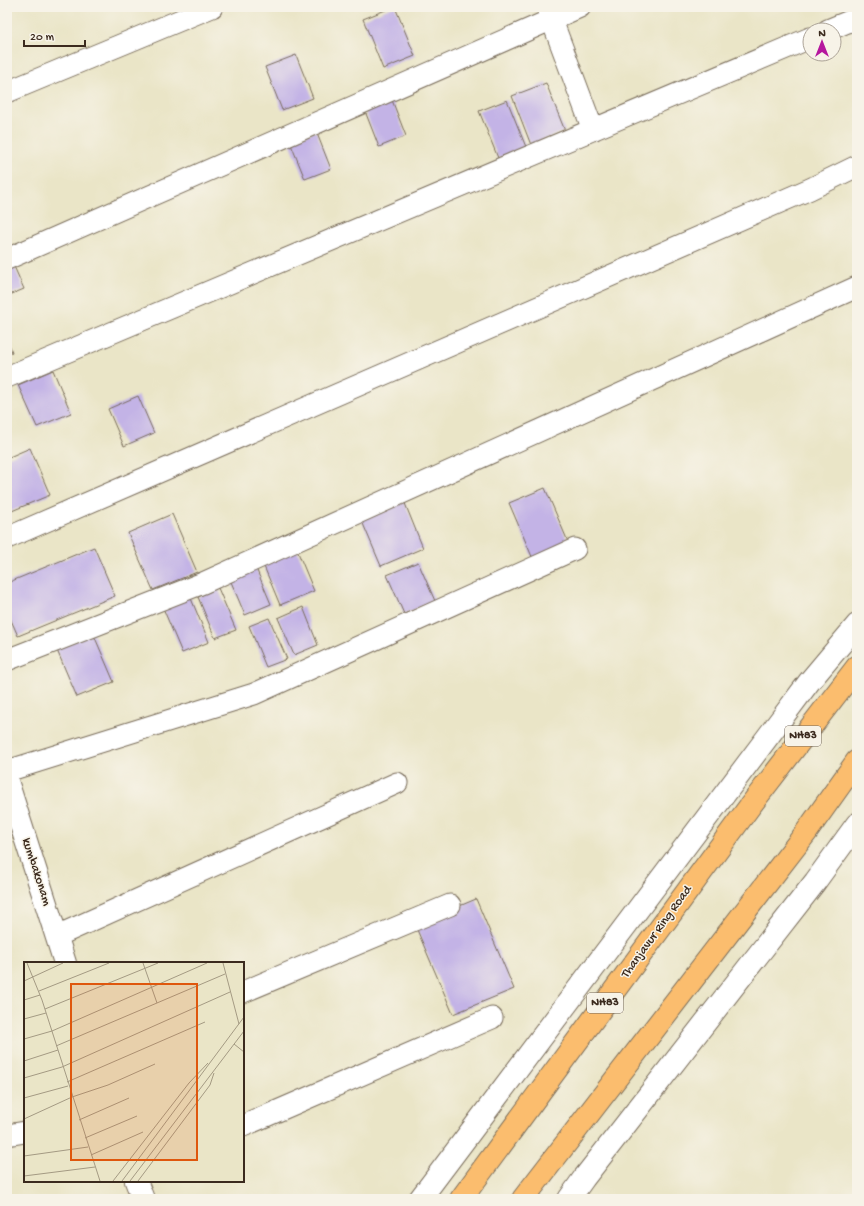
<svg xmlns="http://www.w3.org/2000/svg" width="864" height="1206" viewBox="0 0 864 1206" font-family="'Gochi Hand',sans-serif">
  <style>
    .building { fill: #c3b3e6 }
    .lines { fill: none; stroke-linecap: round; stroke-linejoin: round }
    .minor-casing { stroke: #786b59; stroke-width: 23 }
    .tertiary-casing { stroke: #786b59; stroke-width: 24 }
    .trunk-casing { stroke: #786b59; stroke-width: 24 }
    .minor { stroke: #fff; stroke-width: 21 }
    .tertiary { stroke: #fff; stroke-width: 22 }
    .trunk { stroke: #fbbd6e; stroke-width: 22 }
    .labels { text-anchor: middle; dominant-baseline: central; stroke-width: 3; stroke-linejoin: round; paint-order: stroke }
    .shield { fill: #f7f3e8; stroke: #73665b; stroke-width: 1 }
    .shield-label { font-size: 12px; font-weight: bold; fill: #3b2a1e }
    .street-label { font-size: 13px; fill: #3b2a1e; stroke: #f7f3e8 }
    .inset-road { fill: none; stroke: #a49a83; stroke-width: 1 }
    .view { fill: #df570d; fill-opacity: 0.15; stroke: #df570d; stroke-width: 2 }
    .inset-edge { fill: none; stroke: #3b2a1e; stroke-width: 2 }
  </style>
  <rect width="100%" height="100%" fill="#f7f3e8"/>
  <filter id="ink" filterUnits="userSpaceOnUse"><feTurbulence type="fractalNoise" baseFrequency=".025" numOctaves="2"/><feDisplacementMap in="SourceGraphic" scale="8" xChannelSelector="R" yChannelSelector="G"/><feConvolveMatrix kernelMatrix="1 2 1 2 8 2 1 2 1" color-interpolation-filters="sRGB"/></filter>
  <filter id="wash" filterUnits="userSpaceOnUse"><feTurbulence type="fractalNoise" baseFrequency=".012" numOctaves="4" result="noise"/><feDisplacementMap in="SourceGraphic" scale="16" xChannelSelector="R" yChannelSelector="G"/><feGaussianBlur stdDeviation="0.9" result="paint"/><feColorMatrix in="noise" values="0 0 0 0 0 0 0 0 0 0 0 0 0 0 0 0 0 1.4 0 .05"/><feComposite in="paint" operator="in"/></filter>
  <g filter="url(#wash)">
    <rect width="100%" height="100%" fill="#eae5c7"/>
    <g id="blocks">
      <!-- building -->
      <path class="building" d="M393,7H395L415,56L383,69L363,19Z
        M296,55L313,98L282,110L265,67Z
        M546,83L565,131L531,145L512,96Z
        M390,95L406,136L379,147L363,106Z
        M507,100L526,147L498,158L479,111Z
        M316,131L331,169L305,179L290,142Z
        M13,264L24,289L7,296V267Z
        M7,339L12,352L7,355Z
        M53,370L71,413L37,427L18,385Z
        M138,396L154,433L124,446L108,409Z
        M30,448L50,495L7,513V458Z
        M545,488L569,544L533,559L509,503Z
        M404,501L423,548L381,566L361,519Z
        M172,514L197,572L153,590L128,533Z
        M94,547L115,596L18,636L7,611V583Z
        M297,550L314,591L280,605L263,564Z
        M418,562L435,601L404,614L387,575Z
        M255,566L271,604L245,615L229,577Z
        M218,588L236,630L215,638L198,597Z
        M190,596L209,642L182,653L163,608Z
        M303,607L318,645L294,655L278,618Z
        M269,618L287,659L266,667L249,626Z
        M93,633L114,682L77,697L56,648Z
        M476,899L514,989L453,1014L415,925Z"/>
    </g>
  </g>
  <g filter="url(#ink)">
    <use href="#blocks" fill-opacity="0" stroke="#786b59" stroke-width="1"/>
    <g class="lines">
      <!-- minor casing -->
      <g class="minor-casing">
        <path id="minor" d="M547,7L593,130
          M828,30L857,18
          M7,92L212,7
          M7,259L580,7
          M7,377L810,38
          M7,538L810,189L857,166
          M7,660L203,583L857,287
          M7,771L254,694L575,549
          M57,936L397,783
          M243,992L450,905
          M243,1126L492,1018
          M7,1135L25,1132"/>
      </g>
      <!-- tertiary casing -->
      <g class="tertiary-casing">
        <path id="tertiary" d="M7,781L65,963
          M136,1181L143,1199
          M420,1199L809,682L857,625
          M569,1199L584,1178L815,882L857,824"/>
      </g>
      <!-- trunk casing -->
      <g class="trunk-casing">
        <path id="trunk" d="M461,1199L750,806L857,667
          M523,1199L805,834L857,761"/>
      </g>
      <!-- minor -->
      <use href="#minor" class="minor"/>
      <!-- tertiary -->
      <use href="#tertiary" class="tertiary"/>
      <!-- trunk -->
      <use href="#trunk" class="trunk"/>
    </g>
  </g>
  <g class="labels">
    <!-- shield labels -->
    <g class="shield">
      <rect x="785" y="726" width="36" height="20" rx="3"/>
      <rect x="587" y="993" width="36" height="20" rx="3"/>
    </g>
    <g class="shield-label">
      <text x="803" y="736">NH83</text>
      <text x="605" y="1003">NH83</text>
    </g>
    <!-- street labels -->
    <g class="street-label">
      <text transform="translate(36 872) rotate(72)">kumbakonam</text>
      <text transform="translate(657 932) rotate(-54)">Thanjavur Ring Road</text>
    </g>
  </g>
  <!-- overview -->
  <g transform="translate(24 962)">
    <rect width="220" height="220" fill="#eae5c7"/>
    <path class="inset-road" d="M3,1L18,38L76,219M119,1L133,41M199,1L215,62M0,19L39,1M15,29L85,1M0,38L16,33M21,47L134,1M0,57L22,51M0,77L28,69L183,1M210,82L220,90M32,84L201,12M0,99L34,88M0,116L38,105L206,30M43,120L181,60M0,136L44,124M0,157L48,135L84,123L131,102M55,158L105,136M61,176L113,154M67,193L119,170M0,194L64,185M0,214L71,205M89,219L165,121L184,101M98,219L220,55M106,219L220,69M114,219L186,123L190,111"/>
    <path class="view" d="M47,22H173V198H47Z"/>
    <rect width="220" height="220" class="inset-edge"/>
  </g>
  <!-- margin -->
  <rect width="864" height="1206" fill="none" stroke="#f7f3e8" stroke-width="24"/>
  <!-- north arrow -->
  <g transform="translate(822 42)"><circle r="19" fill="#f7f3e8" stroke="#aca397"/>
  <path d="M0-3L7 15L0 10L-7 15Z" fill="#b5179e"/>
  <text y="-6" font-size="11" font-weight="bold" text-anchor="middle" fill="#3b2a1e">N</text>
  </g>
  <!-- scale -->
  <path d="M24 40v6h61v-6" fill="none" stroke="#3b2a1e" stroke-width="2"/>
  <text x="30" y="40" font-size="12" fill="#3b2a1e" stroke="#f7f3e8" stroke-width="3" paint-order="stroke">20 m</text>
</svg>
